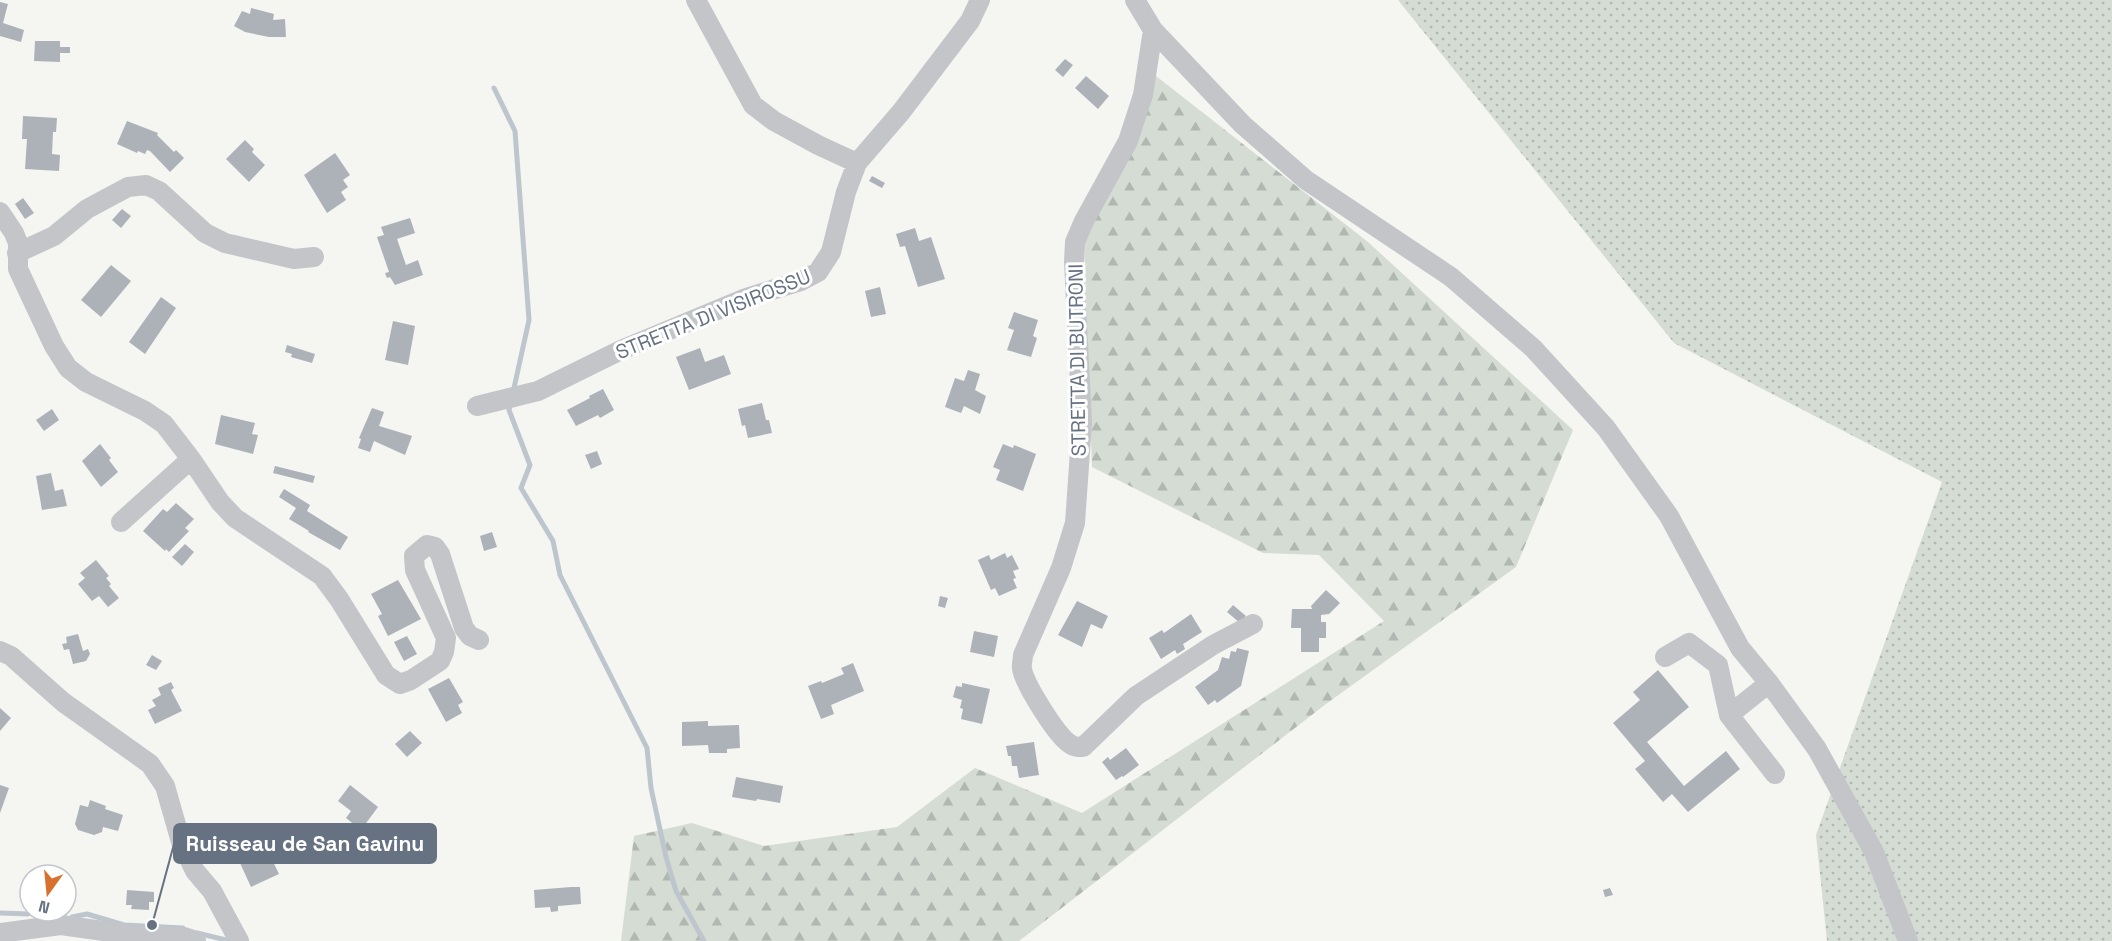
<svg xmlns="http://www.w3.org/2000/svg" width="2112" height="941" viewBox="0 0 2112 941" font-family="'Space Grotesk',sans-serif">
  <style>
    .grass { fill: url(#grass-dots) }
    .forest { fill: url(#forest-firs) }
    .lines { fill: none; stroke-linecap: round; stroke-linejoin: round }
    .stream { stroke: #bec6cd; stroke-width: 5 }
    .building { fill: #adb2b8 }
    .minor { stroke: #c3c5c9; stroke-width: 20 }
    .labels { text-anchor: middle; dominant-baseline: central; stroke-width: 6; stroke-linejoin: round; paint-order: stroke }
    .street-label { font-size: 20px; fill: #667181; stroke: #fff }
    .leader { fill: none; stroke: #667181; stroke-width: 2 }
    .callout-dot { fill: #667181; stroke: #fff; stroke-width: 2 }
    .callout { fill: #667181; stroke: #667181; stroke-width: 2 }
    .callout-label { font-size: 21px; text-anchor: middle; font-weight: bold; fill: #fff }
  </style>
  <defs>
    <pattern id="grass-dots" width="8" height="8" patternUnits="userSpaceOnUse" patternTransform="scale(1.5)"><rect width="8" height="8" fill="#d5dcd3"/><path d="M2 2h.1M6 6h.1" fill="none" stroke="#b1b7b1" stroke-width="1.8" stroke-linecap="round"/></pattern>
    <pattern id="forest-firs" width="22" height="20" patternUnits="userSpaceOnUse" patternTransform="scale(1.5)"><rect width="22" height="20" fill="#d5dcd3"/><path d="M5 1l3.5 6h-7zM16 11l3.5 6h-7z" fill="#b1b7b1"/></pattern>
  </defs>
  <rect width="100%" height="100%" fill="#f5f5f2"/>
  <!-- grass -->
  <path class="grass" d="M1398,0H2112V941H1827L1816,835L1942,482L1674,343Z"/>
  <!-- forest -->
  <path class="forest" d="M1156,76L1368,242L1573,430L1516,567L1326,704L1019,941H621L634,836L692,823L764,846L897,827L975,768L1082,813L1384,621L1319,555L1263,553L1092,467L1084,240Z"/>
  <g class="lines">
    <!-- stream -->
    <path class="stream" d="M494,88L515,131L529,320L514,388
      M510,406L509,410L530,465L521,488L553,541L560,575L647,748L651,788L666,857L676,891L704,941
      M0,913L28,914
      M72,917L87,914L124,925L183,928
      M197,933L226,940"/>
  </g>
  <!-- building -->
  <path class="building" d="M0,2L8,4L3,23L24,30L21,42L0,36Z
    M251,8L274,14L273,20L285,19L286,37H269L245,32L234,26L242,11L250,14Z
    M35,41H60V47H70V53H60V62L34,61Z
    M1065,59L1073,65L1063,77L1055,70Z
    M1086,76L1109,96L1098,109L1075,88Z
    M23,116L57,118L56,132H53L52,154L60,155L59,171L25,169L27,139H22Z
    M127,121L158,133L157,135L174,152L176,150L184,158L170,172L150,151L147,150L145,154L138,151L137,153L117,144Z
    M245,140L254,149L252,152L265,165L249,182L226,159Z
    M335,153L350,175L343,180L348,187L341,192L346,200L327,213L304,175Z
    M872,176L885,183L882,188L869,181Z
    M23,198L34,213L25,219L15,204Z
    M122,209L131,216L121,228L112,220Z
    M410,218L415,233L397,239L406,265L418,260L423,275L395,285L390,277L387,278L385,273L389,272L377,237L384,235L381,227Z
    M915,228L919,241L931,237L945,279L918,287L905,246L900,247L896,234Z
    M111,265L131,281L101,317L81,300Z
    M880,287L886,314L871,317L865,291Z
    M161,297L176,308L145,354L129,342Z
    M1014,312L1038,320L1033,336L1037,338L1031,357L1007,350L1014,330L1008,328Z
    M393,321L415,326L408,365L385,360Z
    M287,345L315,354L312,363L291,357L292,354L285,352Z
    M700,348L705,362L724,355L731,374L689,390L676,357Z
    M968,370L980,374L975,390L986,396L980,414L964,406L961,413L945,407L955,378L964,381Z
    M603,389L614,410L600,418L598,415L576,426L567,410L590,398L589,396Z
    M762,403L766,420H769L772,433L748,438L745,425L742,426L738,409Z
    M372,408L384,412L379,426L412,436L405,455L374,441L370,452L358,448L361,439L359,438Z
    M52,409L59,420L44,431L36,420Z
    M221,415L255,423L252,434L258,435L253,454L215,444Z
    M100,444L111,458L109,460L118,472L101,487L82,461Z
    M1003,444L1013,448L1014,445L1036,454L1023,491L996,480L1000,470L993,467Z
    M597,451L602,464L591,469L585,455Z
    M275,466L315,476L313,483L273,473Z
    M51,473L55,491L63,489L67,506L42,510L36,476Z
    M284,489L310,505L307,511L348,537L340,550L308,532L309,531L289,519L296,508L279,497Z
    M176,503L194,519L185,528L189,531L169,552L166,549L165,551L143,531L163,509L167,512Z
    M492,532L497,547L484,551L480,536Z
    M185,544L194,552L182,566L172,557Z
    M1005,553L1007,558L1012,555L1019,569L1013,571L1016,578L1013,579L1017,588L999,596L995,588L991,590L978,560L989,555L991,560Z
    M96,560L109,576L106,578L111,584L109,586L119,598L108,607L99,596L92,601L78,584L85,578L80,573Z
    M398,580L421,619L388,636L378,616L382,614L371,594Z
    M1326,590L1340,603L1329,614L1321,615V622H1326V638H1319V652H1301V628H1291L1292,609H1312L1311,606Z
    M940,596L948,598L945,608L938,606Z
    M1077,601L1108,616L1102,629L1091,624L1082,647L1058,635Z
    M1233,605L1246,616L1240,623L1227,612Z
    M1191,614L1202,632L1183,644L1185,649L1177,654L1175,650L1161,659L1149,638L1162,630L1164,633Z
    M974,631L998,636L994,657L970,652Z
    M78,634L83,651L88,649L90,654L86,661L73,664L69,649L64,650L62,644L67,643L66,637Z
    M407,636L417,654L404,661L394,642Z
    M1237,648L1249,651L1241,686L1217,703L1215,700L1208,705L1195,687L1218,670L1222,657L1229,659L1231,651L1236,652Z
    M152,655L162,661L156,670L146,665Z
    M853,663L864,691L831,705L834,714L821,719L808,686L821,681L822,683L844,674L841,668Z
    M1658,670L1689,707L1647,742L1684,786L1726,751L1740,769L1688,812L1672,794L1663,802L1635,769L1645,761L1613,723L1640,700L1633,692Z
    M449,678L463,702L458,705L462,713L446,722L428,689Z
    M171,682L174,688L171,690L182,711L155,724L148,710L156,706L152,700L161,695L158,688Z
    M962,683L990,689L982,724L961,719L963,709L960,708L962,700L953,697L956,686L962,687Z
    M0,708L11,718L0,731Z
    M708,721V726L739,725L740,748L727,749V753H709L708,745L682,746V722Z
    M410,731L422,743L407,757L395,744Z
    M1034,742L1039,775L1019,778L1017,766H1012L1011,756H1008L1006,746Z
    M1126,748L1139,765L1123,777L1122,776L1116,780L1102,762L1108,757L1110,760Z
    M736,777L783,786L780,803L757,799L756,801L732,797Z
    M0,785L9,788L0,813Z
    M350,785L378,807L361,830L346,818L351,811L338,801Z
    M90,800L106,806L105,809L123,815L118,831L103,827L102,832L94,835L78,830L75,824L80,805L88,807Z
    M246,830L255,849L265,845L279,874L251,887L234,850L224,854L215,836L225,831L229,838Z
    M571,887H580L581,904L558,906V911L551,912L550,907L535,908L534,890Z
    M1610,888L1613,895L1605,897L1603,890Z
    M127,890L154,892V902H149V910L131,909L132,905H126Z"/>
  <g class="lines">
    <!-- minor -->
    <path class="minor" d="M696,0L753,105L774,121L818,145L857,163
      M1135,0L1153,30L1243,125L1306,180L1451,277L1533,348L1606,428L1669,516L1740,648L1769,683L1817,749L1874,852L1908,941
      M1153,30L1143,95L1128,141L1084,221L1075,242L1074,262L1082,423L1075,523L1061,568L1023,655C1023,660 1021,665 1022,669C1025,685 1057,736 1070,744C1074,747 1078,747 1083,747L1136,696L1213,645L1253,624
      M0,212L14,233L18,243V269L54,346L68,368L86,382L145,411L164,424L191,459L220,502L235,518L322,576L339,599L386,675L400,684L411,680L440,661L444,652L446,638L415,570L414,556L427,545L435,547L440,554L464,628L470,636L479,640
      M17,253L54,236L87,209L128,187L146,185L159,191L205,233L225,243L294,259L314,257
      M477,406L538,391L621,350L746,298L801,281L818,272L831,252L846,192L857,163L901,112L970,21L980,0
      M121,522L191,459
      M0,651L11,656L63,702L150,764L165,786L181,842L195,871L212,891L239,941
      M1665,657L1689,643L1718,665L1729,715L1775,774
      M1729,715L1769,683
      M0,933L61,925L145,937H184L196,941"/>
  </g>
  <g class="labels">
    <!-- street labels -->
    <g class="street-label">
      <text transform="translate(713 314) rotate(-22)">STRETTA DI VISIROSSU</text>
      <text transform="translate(1077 360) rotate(-91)">STRETTA DI BUTRONI</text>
    </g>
  </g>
  <!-- callouts -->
  <path class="leader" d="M152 925L174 844"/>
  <circle class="callout-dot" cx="152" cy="925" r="6"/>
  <rect class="callout" x="174" y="824" width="262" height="39" rx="6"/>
  <g class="callout-label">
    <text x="305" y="851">Ruisseau de San Gavinu</text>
  </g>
  <!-- north arrow -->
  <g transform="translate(48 893) rotate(195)"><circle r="28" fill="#ffffff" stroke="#c2c6cd" stroke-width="1.5"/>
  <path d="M0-4.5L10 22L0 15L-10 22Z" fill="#d9712e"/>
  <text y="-9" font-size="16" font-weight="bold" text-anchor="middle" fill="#667181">N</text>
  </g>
</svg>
